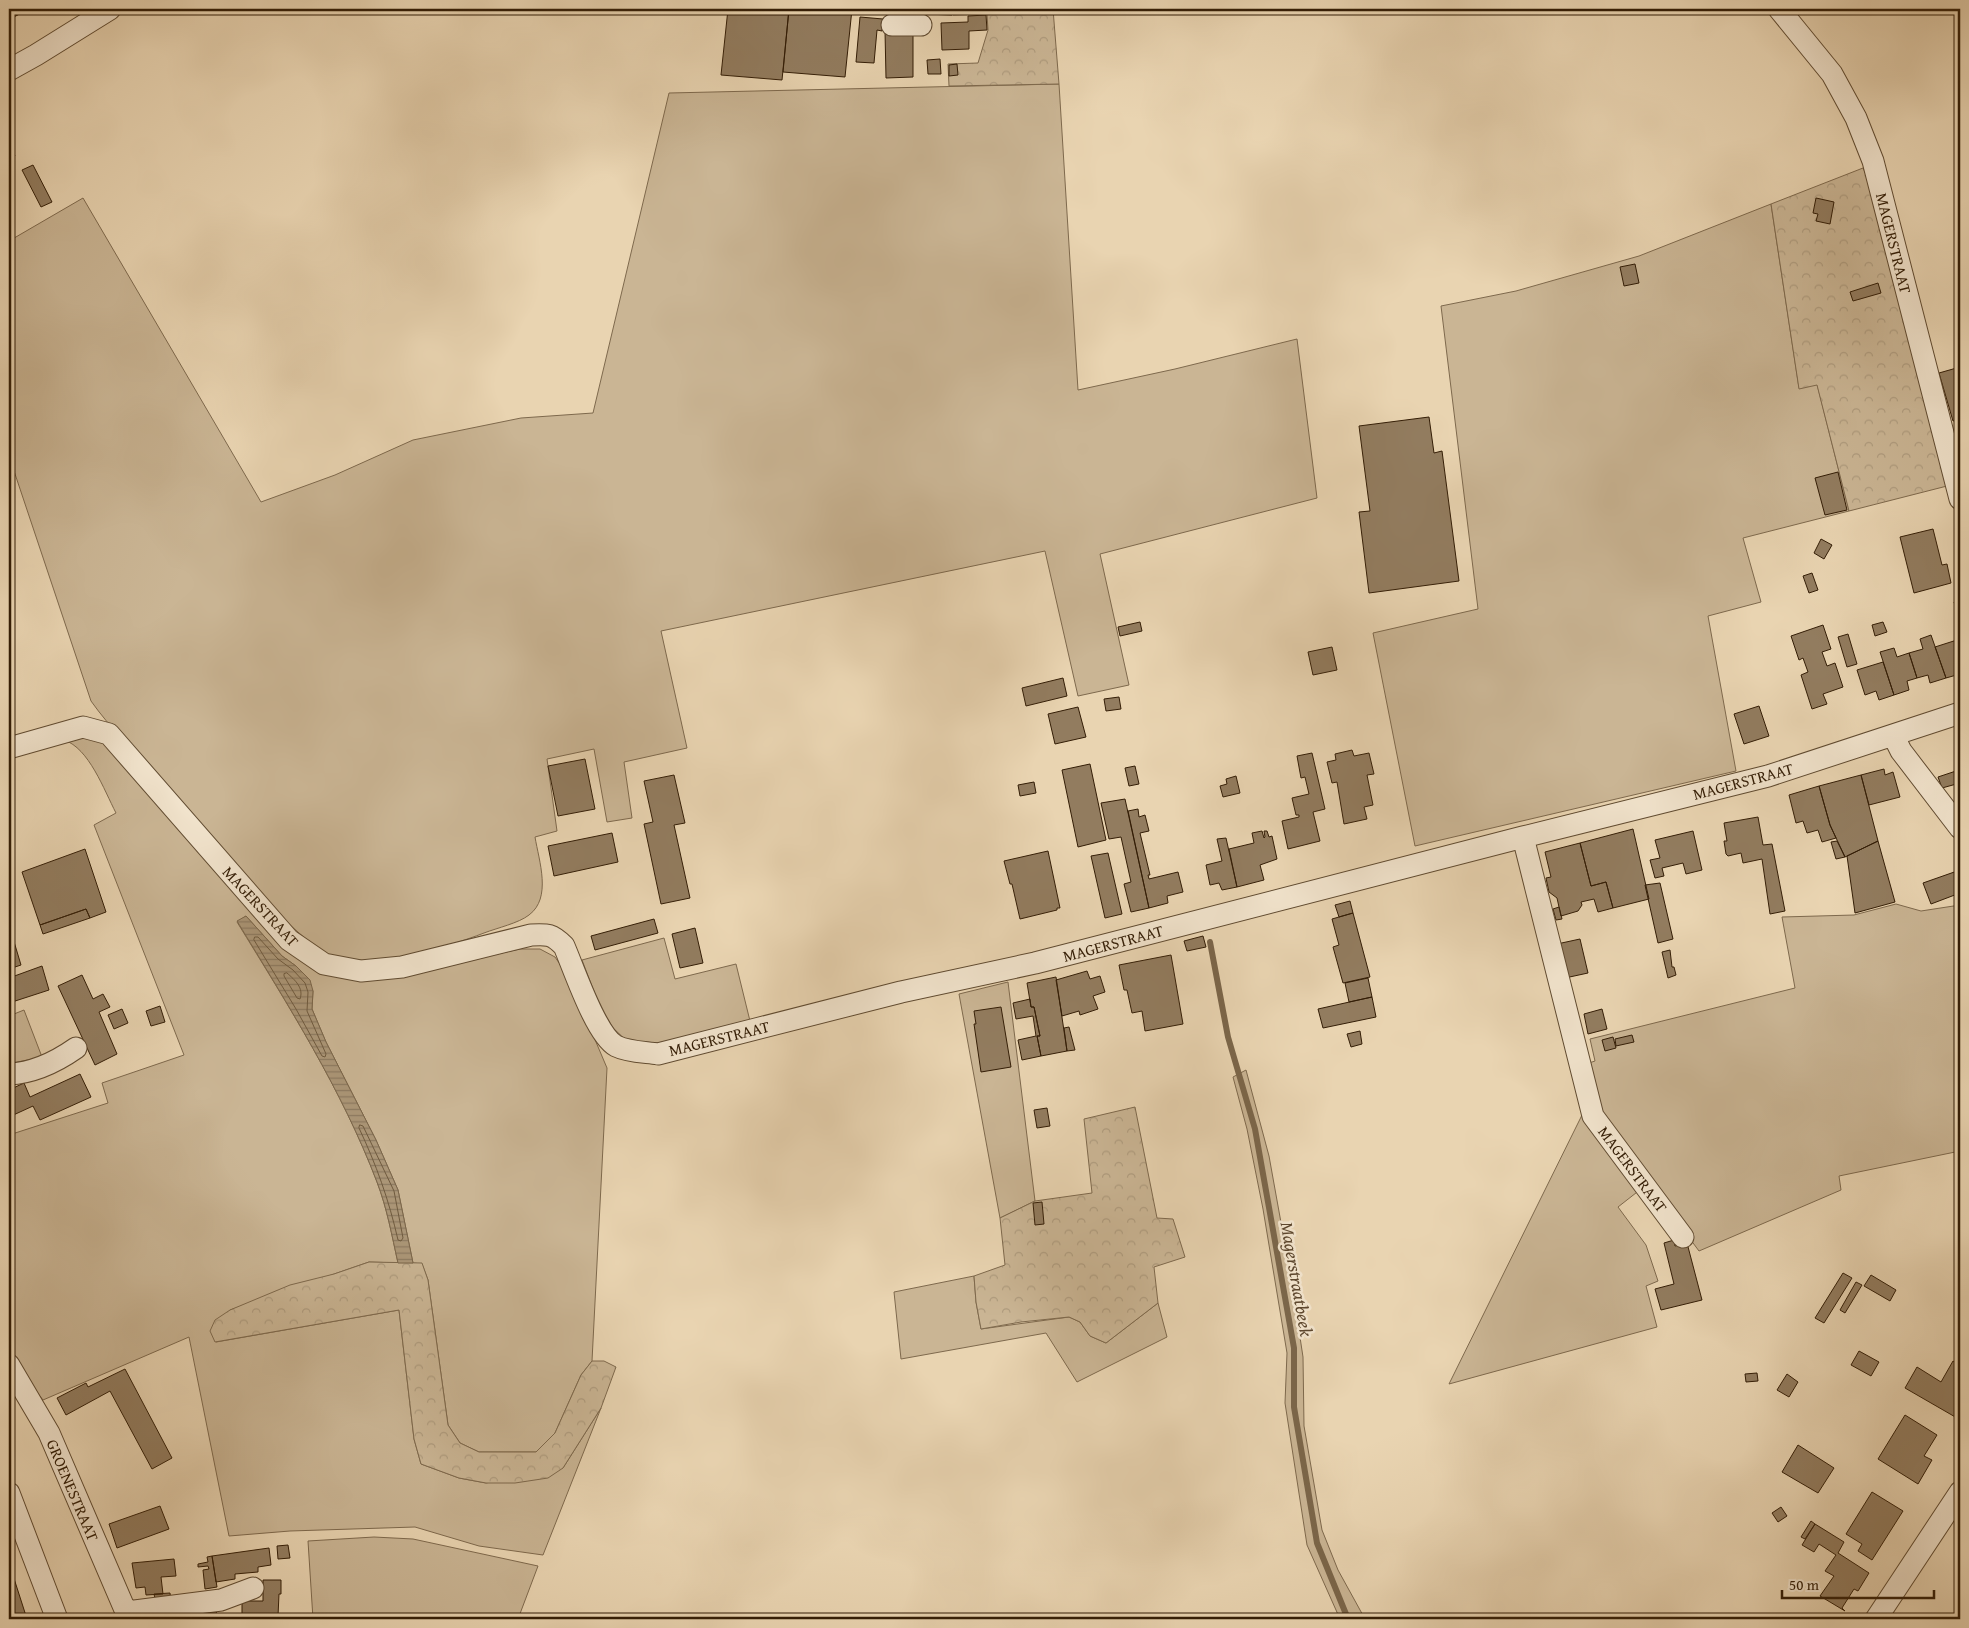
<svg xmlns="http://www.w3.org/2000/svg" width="1969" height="1628" viewBox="0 0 1969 1628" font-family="'Gentium Book Plus',serif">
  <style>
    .green { fill: #cab594; stroke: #7e694d }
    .forest { fill: url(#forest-crowns); stroke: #7e694d }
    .water { fill: url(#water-rules); stroke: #7b664a }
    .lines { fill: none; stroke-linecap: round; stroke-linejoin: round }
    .shore { stroke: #6f5a3e; stroke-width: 1 }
    .stream { stroke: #7b664a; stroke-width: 6 }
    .building { fill: #927c5f; stroke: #331d06 }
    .minor-casing { stroke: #604b31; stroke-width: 23 }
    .minor { stroke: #f1e3cc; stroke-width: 21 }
    .labels { text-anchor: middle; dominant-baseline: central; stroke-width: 5; stroke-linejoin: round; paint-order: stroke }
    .street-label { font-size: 16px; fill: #331d06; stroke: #f1e3cc }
    .water-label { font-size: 18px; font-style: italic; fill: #5d472e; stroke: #f1e3cc }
  </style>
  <defs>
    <pattern id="forest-crowns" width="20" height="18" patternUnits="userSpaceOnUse" patternTransform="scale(1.25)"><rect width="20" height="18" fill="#cab594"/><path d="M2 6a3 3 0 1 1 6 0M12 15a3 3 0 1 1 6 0" fill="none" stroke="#ae9b7e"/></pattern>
    <pattern id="water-rules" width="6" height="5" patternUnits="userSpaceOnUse" patternTransform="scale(1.25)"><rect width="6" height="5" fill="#ab9677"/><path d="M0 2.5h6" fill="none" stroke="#8c7a60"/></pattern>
  </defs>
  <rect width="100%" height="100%" fill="#e9d4b1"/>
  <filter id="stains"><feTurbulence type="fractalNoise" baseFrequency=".004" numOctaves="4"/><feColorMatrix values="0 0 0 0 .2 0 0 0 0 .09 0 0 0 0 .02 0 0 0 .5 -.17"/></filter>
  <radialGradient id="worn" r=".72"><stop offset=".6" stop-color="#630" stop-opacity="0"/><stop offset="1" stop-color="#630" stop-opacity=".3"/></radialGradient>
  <!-- green -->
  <path class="green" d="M1059,84L1078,390L1175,369L1297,339L1317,498L1100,554L1129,685L1078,696L1045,551L661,631L687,748L624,762L632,818L607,822L594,749L547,759L557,831L535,837C539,861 552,898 529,915C519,923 497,928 484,933C445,948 373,970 332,956C316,950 303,936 290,925C241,879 200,826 156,775C134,751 110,728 91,701L9,456V241L83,198L261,502L335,475L413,440L521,418L593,413L669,93Z
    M1771,204L1799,388L1817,384L1849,511L1743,538L1761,602L1708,616L1736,771L1415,846L1373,633L1478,609L1441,306L1516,291L1639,256Z
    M79,736L109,744L312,967L478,958L520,949H540L555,957L568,976L607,1068L592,1361L581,1375L555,1433L536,1452H479L460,1443L448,1425L428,1280L422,1264L413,1263L398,1190L376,1140L326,1042L312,1009L313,991L296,966L282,956L246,916L237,922C288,1005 342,1090 377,1182C387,1208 392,1236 398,1263L369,1262L230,1310L216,1342L399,1310L414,1439L421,1464L459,1478L486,1483L563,1468L601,1408L543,1555L479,1546L415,1527L290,1531L229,1536L189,1337L43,1400L18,1368L9,1349V1135L108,1103L102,1083L184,1055L94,825L116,813C104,790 89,748 64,740Z
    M1896,904L1921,911L1960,905V1151L1839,1176L1841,1190L1699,1251L1604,1123L1586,1064L1595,1061L1590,1039L1795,988L1782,917L1854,915Z
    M664,938L675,979L736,964L750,1021L659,1043L627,1041L613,1028L600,1007L582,960Z
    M1008,982L1035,1201L1000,1218L959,994Z
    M24,1010L42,1057L9,1064V1016Z
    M1246,1070L1269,1156L1291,1278L1303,1357L1304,1426L1322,1530L1338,1570L1365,1619H1340L1307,1545L1285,1403L1287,1353L1263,1209L1247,1129L1233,1077Z
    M1584,1111L1641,1189L1618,1207L1646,1245L1658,1281L1646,1286L1657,1327L1449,1384Z
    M974,1276L976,1302L981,1329L1069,1317L1080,1322L1090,1336L1106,1343L1158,1303L1167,1337L1077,1382L1046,1333L901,1359L894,1292Z
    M374,1537L413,1539L538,1566L518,1619H313L308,1541Z"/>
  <!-- forest -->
  <path class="forest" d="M953,9H1053L1059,84L949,86L948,64L978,63L988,30L987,14L953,15Z
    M1863,168L1870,182L1951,485L1849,511L1817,385L1799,389L1771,204Z
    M1135,1107L1157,1218L1173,1219L1185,1257L1154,1267L1158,1303L1106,1343L1090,1336L1080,1322L1069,1317L1021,1322L981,1329L976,1302L974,1276L1005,1265L1000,1218L1035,1201L1092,1193L1084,1119Z
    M369,1262L422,1263L428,1280L448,1425L460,1443L479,1452H536L555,1433L581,1375L592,1361H604L616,1367L601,1408L563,1468L548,1478L515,1483H486L459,1478L421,1464L414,1439L399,1310L215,1342L210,1331L215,1320L230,1310L290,1285L334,1274Z"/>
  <!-- water -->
  <path class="water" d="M246,916L282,956L296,966L310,980L313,991L312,1009L326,1042L376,1140L398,1190L413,1263H398C392,1236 387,1208 377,1182C342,1090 288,1005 237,921Z"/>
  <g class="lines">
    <!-- shore -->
    <path class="shore" d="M255,937H258L278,959L293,970L305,983L308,992L307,1011L326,1054L325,1057L322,1056L296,1009L254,940Z
      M287,973C295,980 304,988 300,999L297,998L284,976V974Z
      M360,1125L363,1126L394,1191L403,1238L401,1241L398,1240C389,1200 376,1164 359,1128Z"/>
    <!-- stream -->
    <path class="stream" d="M1210,942L1228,1037L1255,1129L1294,1348V1407L1317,1543L1348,1619"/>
  </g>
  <!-- building -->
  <path class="building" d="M9,9H29L12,18Z
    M728,9H789L782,80L721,75Z
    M789,9H852L845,77L783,72Z
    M924,9H951L952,15L924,14Z
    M986,15L987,30L969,31V49L942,50L941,23L968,22V16Z
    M860,17L883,19L882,31L877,30L874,63L856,62Z
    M913,30V77L886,78L885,31Z
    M940,59L941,74H928L927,60Z
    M957,64L958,75L949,76V65Z
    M9,145L15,156L9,159Z
    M33,165L52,202L41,207L22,170Z
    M1816,198L1834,202L1830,224L1816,221L1818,214L1813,213Z
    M1635,264L1639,283L1624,286L1620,267Z
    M1878,283L1881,293L1853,301L1850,292Z
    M1960,367V419L1953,421L1939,373Z
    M1429,417L1434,453L1442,451L1459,581L1369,593L1359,512L1370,511L1359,426Z
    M1838,472L1847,510L1825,515L1815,478Z
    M1933,529L1942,565L1947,564L1951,583L1914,593L1900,537Z
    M1821,539L1832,545L1824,559L1814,553Z
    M1812,573L1818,590L1809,593L1803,576Z
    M1960,600V611L1957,612L1954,602Z
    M1140,622L1142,631L1120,636L1118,627Z
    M1883,622L1887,632L1875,636L1872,625Z
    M1823,625L1831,649L1822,652L1827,666L1835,663L1843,687L1823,694L1827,704L1812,709L1801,675L1808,672L1803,658L1799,660L1791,636Z
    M1848,634L1857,664L1847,667L1838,637Z
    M1931,635L1946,678L1930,683L1928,675L1917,678L1909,653L1923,649L1920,639Z
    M1960,639V664L1958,665L1960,674L1946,678L1935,647Z
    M1332,647L1337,670L1313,675L1308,652Z
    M1894,648L1897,657L1909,653L1917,678L1907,681L1909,690L1894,695L1880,652Z
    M1883,662L1894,695L1879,700L1876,691L1865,695L1857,670Z
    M1063,678L1067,696L1026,706L1022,688Z
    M1119,697L1121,709L1106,711L1104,699Z
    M1759,706L1769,736L1744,744L1734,714Z
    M1078,707L1086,737L1055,744L1048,714Z
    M1352,750L1354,756L1369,753L1374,774L1367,775L1373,805L1364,807L1367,819L1344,824L1337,782L1332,783L1327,762L1336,760L1335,754Z
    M1312,753L1325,809L1313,812L1320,841L1288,849L1282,821L1299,817V815H1296L1292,798L1309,794L1305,777L1301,778L1297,756Z
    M585,759L595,809L558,816L548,766Z
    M1090,764L1106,840L1078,847L1062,770Z
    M1135,766L1139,784L1129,786L1125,768Z
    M1884,769L1885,775L1893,772L1900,797L1869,805L1861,775Z
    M1956,771L1960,783L1942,788L1938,777Z
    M674,775L685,823L674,825L690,898L661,904L644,824L653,822L644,781Z
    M1861,775L1878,841L1845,857L1830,825L1819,786Z
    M1236,776L1240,793L1223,797L1220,786L1227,784L1226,779Z
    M1034,782L1036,793L1020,796L1018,785Z
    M1819,786L1830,825L1836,838L1822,842L1818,830L1807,833L1803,821L1796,823L1789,795Z
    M1125,799L1149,908L1131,912L1124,884L1131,882L1121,837L1109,839L1101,803Z
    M1138,809L1139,817L1145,815L1149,831L1140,833L1150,875H1148L1149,879L1178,872L1183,892L1167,896L1168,903L1149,908L1128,811Z
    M1758,817L1763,845L1772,844L1785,911L1770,914L1762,859L1743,863L1741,853L1728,856L1726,854L1724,841H1727L1724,823Z
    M1633,829L1649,899L1613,908L1606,882L1591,886L1580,843Z
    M1262,831L1264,838L1265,837L1264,831H1267L1269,837L1272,836L1277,859L1260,865L1264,880L1237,887L1229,849L1254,843L1252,833Z
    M1693,831L1702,870L1686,874L1683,863L1662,868L1664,876L1655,878L1650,860L1660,858L1655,840Z
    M612,833L618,862L554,876L548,846Z
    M1226,838L1237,887L1222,890L1219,883L1210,885L1206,865L1222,861L1217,839Z
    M1837,841L1845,857L1836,859L1831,842Z
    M1878,841L1895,902L1855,913L1847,856Z
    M1580,843L1591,886L1606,882L1613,908L1598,912L1594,899L1581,902L1582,905L1578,911L1561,916L1557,898L1549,892L1546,878L1551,877L1545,852Z
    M85,849L106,912L90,918L86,909L40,925L22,872Z
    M1048,851L1060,908H1057V910L1020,919L1012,884H1010L1004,861Z
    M1108,853L1122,914L1105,918L1091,856Z
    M1960,870V893L1931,904L1923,883Z
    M1660,883L1673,939L1658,943L1645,885Z
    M1350,901L1353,913L1339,917L1335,905Z
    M1559,907L1562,919L1556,920L1553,909Z
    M86,909L90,918L43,934L40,925Z
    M1353,913L1370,977L1343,983L1333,947L1339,945L1332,919Z
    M654,919L658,933L595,950L591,936Z
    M9,925L21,965L9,969Z
    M695,928L703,963L680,968L672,934Z
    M1203,936L1206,947L1187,951L1184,941Z
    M1580,939L1588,973L1565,978L1557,944Z
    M1670,950L1672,967H1674L1676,975L1668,978L1662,952Z
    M1171,955L1183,1024L1145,1031L1142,1011L1132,1013L1127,990H1124L1119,965Z
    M42,966L49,990L9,1003V978Z
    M1087,971L1090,979L1100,976L1105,992L1093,996L1098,1009L1080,1015L1079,1011L1062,1016L1056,980Z
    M82,975L93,999L103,994L110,1007L99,1012L117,1054L95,1065L58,986Z
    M1056,977L1067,1051L1041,1056L1037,1036H1040L1034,1007H1031L1027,983Z
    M1368,978L1372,997L1349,1002L1345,983Z
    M1372,997L1376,1017L1323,1028L1318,1009Z
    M1030,999L1031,1007H1034L1040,1036H1037L1041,1056L1022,1060L1018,1040L1036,1036L1033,1016L1016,1019L1013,1003Z
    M160,1006L165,1022L151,1026L146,1011Z
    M1001,1007L1011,1067L981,1072L974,1024H976L974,1011Z
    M122,1009L128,1023L114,1029L108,1015Z
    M1602,1009L1607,1029L1588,1034L1584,1014Z
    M1069,1027L1075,1050L1067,1051L1064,1028Z
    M1360,1031L1362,1044L1351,1047L1347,1034Z
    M1632,1035L1634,1042L1616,1046L1615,1039Z
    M1613,1037L1616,1048L1605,1051L1602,1040Z
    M80,1074L91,1097L40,1120L33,1106L9,1117V1090L24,1083L30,1097Z
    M1047,1108L1050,1126L1037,1128L1034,1110Z
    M1042,1202L1044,1224L1035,1225L1033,1203Z
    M1674,1240L1675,1246L1687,1243L1702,1300L1661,1310L1655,1289L1674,1284L1664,1243Z
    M1843,1273L1852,1278L1824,1323L1815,1318Z
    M1871,1275L1896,1290L1890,1301L1864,1286Z
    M1856,1282L1862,1285L1845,1313L1840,1310Z
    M1859,1351L1879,1362L1871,1376L1851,1365Z
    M1953,1361L1960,1366V1412L1957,1418L1905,1388L1917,1367L1941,1382Z
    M125,1369L172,1458L152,1469L110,1391L66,1415L57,1398L86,1383L88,1387Z
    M1757,1373L1758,1381L1746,1382L1745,1374Z
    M1787,1374L1798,1382L1789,1397L1777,1390Z
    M1905,1415L1937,1435L1924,1456L1932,1460L1918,1484L1878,1459Z
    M1798,1445L1834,1468L1818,1493L1782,1472Z
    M1872,1492L1903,1511L1872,1560L1858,1551L1862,1544L1846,1534Z
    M160,1506L169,1529L117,1548L109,1524Z
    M1781,1507L1787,1516L1778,1522L1772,1513Z
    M1811,1521L1815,1524L1805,1539L1801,1537Z
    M1815,1524L1844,1542L1838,1553L1869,1573L1858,1591L1854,1589L1842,1608L1845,1611L1820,1596L1834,1576L1825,1571L1836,1555L1819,1544L1814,1552L1802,1545Z
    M288,1545L290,1558L278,1559L277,1546Z
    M269,1548L271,1565L258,1567V1572L235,1574V1579L216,1582L212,1556Z
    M212,1556L217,1587L205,1589L203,1570L209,1569L208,1566L198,1567V1564L208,1562L207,1557Z
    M174,1559L176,1576L161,1577L163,1594L146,1595L145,1587L136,1588L132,1563Z
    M9,1563L27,1619H9Z
    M263,1580H281V1594H279L278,1616H274V1619H242V1601H263Z
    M170,1593L171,1602L156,1603L154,1594Z
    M216,1608L217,1619H191L190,1613Z"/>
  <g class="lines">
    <!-- minor casing -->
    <g class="minor-casing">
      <path id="minor" d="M1779,9L1832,74L1856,118L1873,161L1960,499
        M892,25H921
        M9,70L36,55L110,9
        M1893,735L1901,751L1960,828
        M9,748L83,727L109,734L289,940L324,964L361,971L402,967L531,935C548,934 552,934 564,946C574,969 596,1035 616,1046C628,1052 645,1052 658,1054L901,992L1035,963L1523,837L1768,776L1960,713
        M1523,837L1593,1116L1683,1237
        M9,1074C33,1073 56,1062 76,1048
        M9,1365L49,1433L129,1619
        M9,1493L57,1619
        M127,1612L221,1600L253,1588
        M1876,1619L1960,1492"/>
    </g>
    <!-- minor -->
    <use href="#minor" class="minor"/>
  </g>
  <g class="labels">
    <!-- street labels -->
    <g class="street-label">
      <text transform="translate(1894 243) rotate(76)">MAGERSTRAAT</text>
      <text transform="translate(1743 781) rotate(-15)">MAGERSTRAAT</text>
      <text transform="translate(261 906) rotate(47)">MAGERSTRAAT</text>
      <text transform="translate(1113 943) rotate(-15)">MAGERSTRAAT</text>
      <text transform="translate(719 1038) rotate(-14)">MAGERSTRAAT</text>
      <text transform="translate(1633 1169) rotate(53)">MAGERSTRAAT</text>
      <text transform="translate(73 1490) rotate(67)">GROENESTRAAT</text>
    </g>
    <!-- water labels -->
    <g class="water-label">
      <text transform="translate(1297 1279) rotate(80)">Magerstraatbeek</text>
    </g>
  </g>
  <!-- margin -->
  <rect width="1969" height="1628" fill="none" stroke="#e9d4b1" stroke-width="30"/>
  <rect x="10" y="10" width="1949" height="1608" fill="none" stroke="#331d06" stroke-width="2.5"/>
  <rect x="15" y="15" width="1939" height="1598" fill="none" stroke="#331d06"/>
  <!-- scale -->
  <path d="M1782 1590v8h152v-8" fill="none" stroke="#331d06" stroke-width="2.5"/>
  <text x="1789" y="1590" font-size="15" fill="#331d06" stroke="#f1e3cc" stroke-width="4" paint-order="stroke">50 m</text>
  <rect width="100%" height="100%" filter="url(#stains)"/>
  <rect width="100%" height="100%" fill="url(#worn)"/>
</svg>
